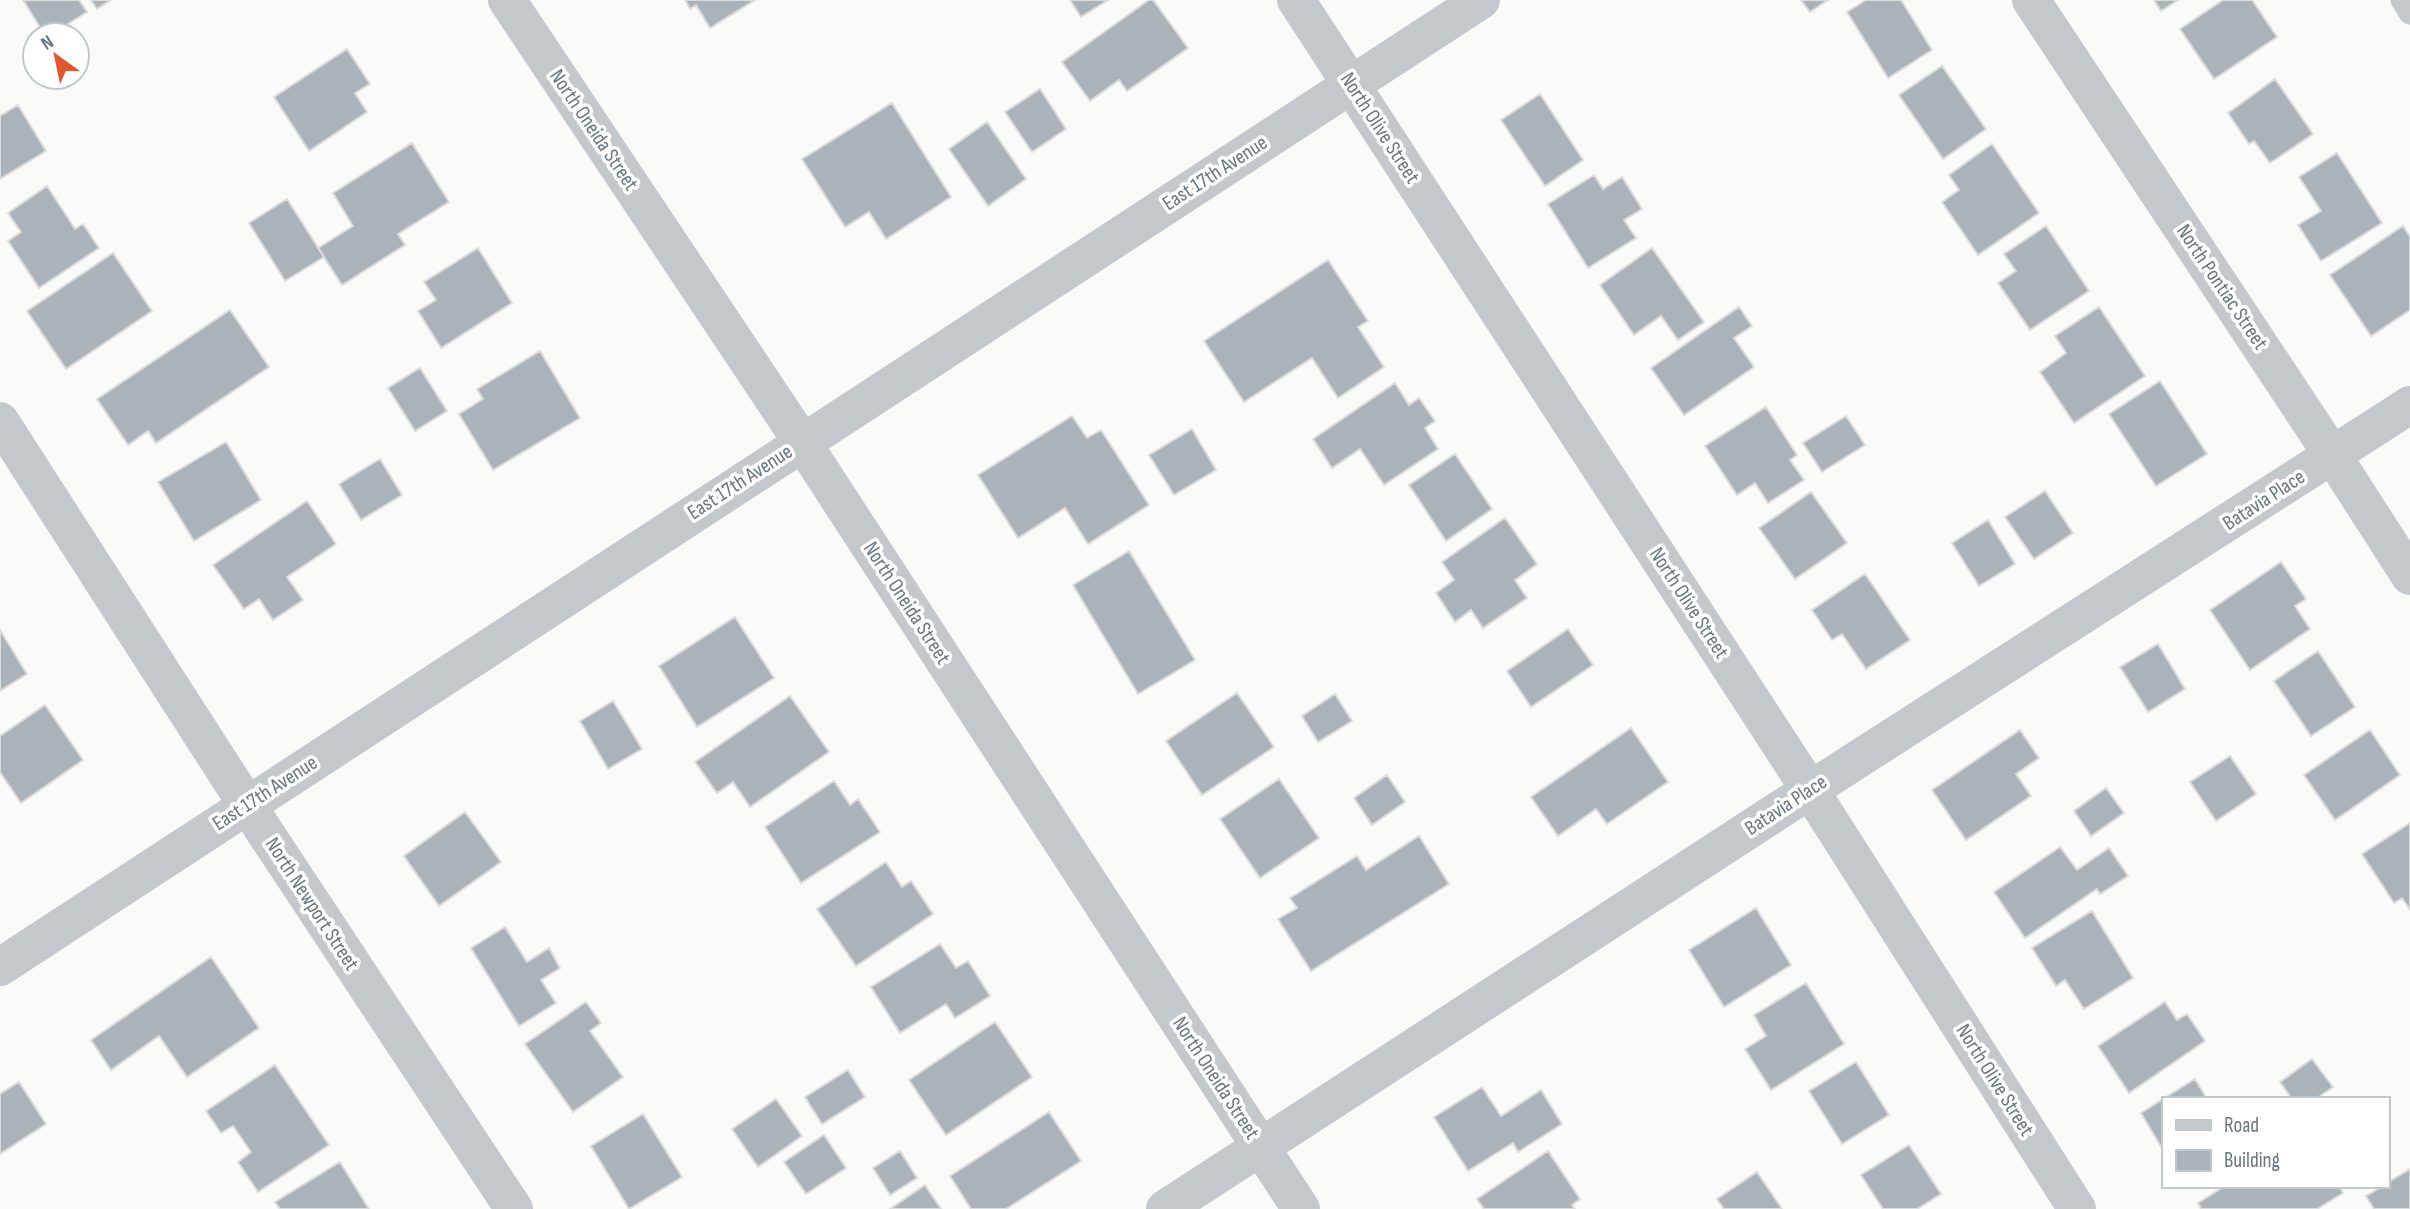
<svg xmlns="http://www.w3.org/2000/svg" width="2410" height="1209" viewBox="0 0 2410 1209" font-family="'Sofia Sans Condensed',sans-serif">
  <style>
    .building { fill: #aab3b9; stroke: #dcdcda; stroke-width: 2 }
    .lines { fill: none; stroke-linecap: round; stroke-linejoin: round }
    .service { stroke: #c3c8cc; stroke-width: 23 }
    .minor { stroke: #c3c8cc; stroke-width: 38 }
    .tertiary { stroke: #c3c8cc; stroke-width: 38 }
    .labels { text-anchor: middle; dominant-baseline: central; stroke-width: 7; stroke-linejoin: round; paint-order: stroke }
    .street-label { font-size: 21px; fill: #657683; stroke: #fff }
  </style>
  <rect width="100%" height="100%" fill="#fafaf8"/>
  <!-- building -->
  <path class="building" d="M23,0H79L87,12L50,35H45Z
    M91,0H111L97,9Z
    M685,0H755L710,28L696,5L690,9Z
    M1070,0H1108L1081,17Z
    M1149,0H1153L1188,48L1127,91L1119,80L1090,101L1062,62Z
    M1801,0H1828L1810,12Z
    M1866,0H1901L1932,50L1888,78L1847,12Z
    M2154,0H2178L2161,11Z
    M2223,0H2252L2277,37L2214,79L2180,29Z
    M347,49L370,84L355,93L367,112L309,151L274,97Z
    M1942,66L1986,129L1943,159L1899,95Z
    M2275,79L2313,134L2270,163L2254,141L2249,144L2228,113Z
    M1040,89L1066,129L1032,152L1005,112Z
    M1540,94L1583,160L1545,186L1501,120Z
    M892,103L951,197L886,239L869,212L845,227L802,159Z
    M18,105L46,151L0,179V116Z
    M987,122L1026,179L988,206L949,149Z
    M412,143L449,202L398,234L405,245L342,285L318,248L353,226L333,193Z
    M1992,144L2039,213L1978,255L1942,202L1959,190L1949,175Z
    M2337,153L2382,223L2321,261L2298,225L2321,211L2299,177Z
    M1594,175L1603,189L1622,177L1642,209L1624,220L1636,238L1588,268L1548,204Z
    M47,186L75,229L83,224L99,248L39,288L8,241L21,232L8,213Z
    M287,199L324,257L285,281L249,223Z
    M2046,226L2089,291L2030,330L1998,283L2016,271L2004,254Z
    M2403,226L2410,237V310L2371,336L2330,275Z
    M478,248L512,303L441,348L418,311L436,300L424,282Z
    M1652,248L1704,322L1678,340L1661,316L1634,335L1600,285Z
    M113,253L152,311L66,369L27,311Z
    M1328,260L1368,321L1358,327L1384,367L1338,398L1312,358L1244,402L1204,341Z
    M1739,307L1752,326L1734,338L1754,367L1684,415L1651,368Z
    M2099,307L2145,376L2074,423L2040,372L2066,353L2055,336Z
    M230,310L269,367L156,443L148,431L128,445L97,399Z
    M540,351L580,418L493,470L459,414L483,399L477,389Z
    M420,368L447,411L415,431L388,388Z
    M2160,381L2207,454L2156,486L2109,414Z
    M1395,383L1409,405L1419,398L1435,421L1425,428L1438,449L1384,485L1360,449L1332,468L1313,439Z
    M1766,407L1797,455L1790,460L1804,480L1768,503L1755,483L1737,495L1705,446Z
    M1072,416L1087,438L1101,430L1149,505L1088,544L1065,508L1018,538L978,475Z
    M1846,416L1865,445L1822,472L1803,443Z
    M1192,429L1216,470L1174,495L1149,455Z
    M226,442L261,500L194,541L158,482Z
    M1455,454L1492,509L1446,541L1409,485Z
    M380,459L402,495L361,520L339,484Z
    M2045,491L2073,533L2034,559L2005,517Z
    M1811,492L1847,543L1795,579L1759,528Z
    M307,501L336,544L287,577L303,600L273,620L259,599L244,609L213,565Z
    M1505,518L1537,564L1515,580L1527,598L1483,628L1471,610L1455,622L1436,593L1454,580L1442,562Z
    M1988,520L2015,564L1979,586L1952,543Z
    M1129,551L1195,660L1138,694L1073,585Z
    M2281,562L2306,599L2295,606L2310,629L2250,670L2210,610Z
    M1865,574L1910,640L1866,669L1842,634L1832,640L1812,610Z
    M735,617L774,678L697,727L659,666Z
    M1568,629L1593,665L1531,707L1507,671Z
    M0,630L27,674L0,691Z
    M2158,644L2185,689L2148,712L2120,667Z
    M2318,651L2355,707L2311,736L2274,681Z
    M1237,693L1274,747L1202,795L1166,741Z
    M1335,694L1352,721L1318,742L1302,716Z
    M790,696L829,752L750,807L733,782L717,793L695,762Z
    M613,701L642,749L608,769L580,721Z
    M45,705L83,760L21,803L0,772V736Z
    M1631,728L1668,782L1607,824L1596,809L1558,836L1531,797Z
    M2020,730L2039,758L2016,774L2031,796L1966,840L1932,790Z
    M2370,730L2400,775L2335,820L2304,775Z
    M2230,756L2256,794L2216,821L2190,782Z
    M1387,775L1405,802L1372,825L1354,798Z
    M1279,779L1319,838L1260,878L1220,819Z
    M834,781L850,805L858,799L880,832L801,883L765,827Z
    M2106,788L2124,813L2091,836L2074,811Z
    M465,812L501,862L439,906L404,856Z
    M2410,823V910L2402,898L2394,903L2362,854Z
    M1419,836L1449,884L1311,971L1278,919L1297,908L1290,898L1357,856L1366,870Z
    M2060,847L2077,870L2109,848L2128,876L2100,894L2097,889L2025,938L1994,892Z
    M886,862L902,887L911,881L933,914L856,966L817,909Z
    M1756,908L1791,965L1724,1007L1689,950Z
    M2092,911L2133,978L2084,1009L2065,980L2056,986L2032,948Z
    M505,927L527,962L549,948L560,968L541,980L556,1003L519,1026L471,948Z
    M940,944L956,968L968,961L990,996L955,1018L946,1004L900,1033L871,987Z
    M211,957L259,1028L187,1077L159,1036L111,1070L91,1040Z
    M1806,983L1844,1044L1771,1090L1745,1049L1766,1036L1754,1015Z
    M586,1002L601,1023L590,1031L623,1077L573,1112L525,1044Z
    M2165,1002L2177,1020L2187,1014L2205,1041L2129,1093L2098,1046Z
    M995,1022L1032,1077L946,1135L909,1080Z
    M2312,1059L2333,1087L2316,1099H2292L2280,1082Z
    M1856,1062L1889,1115L1842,1144L1809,1091Z
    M275,1065L329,1145L258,1192L238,1162L251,1152L233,1126L221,1133L206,1111Z
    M848,1070L865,1097L822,1124L805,1097Z
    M2195,1079L2207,1099H2163Z
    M19,1082L46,1124L0,1154V1094Z
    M1482,1087L1501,1116L1541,1090L1562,1124L1518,1152L1513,1143L1468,1171L1434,1117Z
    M776,1099L802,1136L758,1167L732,1129Z
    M2163,1099V1150L2141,1113Z
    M1049,1112L1081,1161L1006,1209H971L950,1176Z
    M643,1114L682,1177L629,1209L591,1146Z
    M824,1135L846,1168L806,1194L784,1162Z
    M1909,1145L1941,1194L1917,1209H1883L1861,1175Z
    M900,1151L917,1178L890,1195L873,1168Z
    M1548,1151L1580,1199L1572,1205L1575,1209H1484L1477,1199Z
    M340,1162L369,1209H280L275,1202Z
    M2410,1169V1209H2374L2366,1196L2383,1186H2387V1183Z
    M1757,1172L1782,1209H1724L1717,1199Z
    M925,1185L941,1209H890Z
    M2225,1186H2339L2343,1193L2317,1209H2201L2198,1203Z"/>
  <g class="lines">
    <!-- service -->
    <path class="service" d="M2402,0L2410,13"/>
    <!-- minor -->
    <path class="minor" d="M1296,0L1810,790L2077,1209
      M2031,0L2333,456L2410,576
      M0,421L247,805L514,1209
      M1165,1209L1810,790L2410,405"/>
    <!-- tertiary -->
    <path class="tertiary" d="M507,0L802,442L1301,1209
      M0,967L1481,0"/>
  </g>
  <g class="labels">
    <!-- street labels -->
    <g class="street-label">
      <text transform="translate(1380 128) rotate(57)">North Olive Street</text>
      <text transform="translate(594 130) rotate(56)">North Oneida Street</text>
      <text transform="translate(1215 173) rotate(-33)">East 17th Avenue</text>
      <text transform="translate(2222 287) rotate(56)">North Pontiac Street</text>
      <text transform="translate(740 482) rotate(-33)">East 17th Avenue</text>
      <text transform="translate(2264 500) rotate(-33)">Batavia Place</text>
      <text transform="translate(907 603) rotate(57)">North Oneida Street</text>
      <text transform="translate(1689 603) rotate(57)">North Olive Street</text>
      <text transform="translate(265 793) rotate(-33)">East 17th Avenue</text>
      <text transform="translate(1786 805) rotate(-33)">Batavia Place</text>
      <text transform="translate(312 904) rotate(57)">North Newport Street</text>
      <text transform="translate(1216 1078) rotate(57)">North Oneida Street</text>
      <text transform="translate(1995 1080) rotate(58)">North Olive Street</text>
    </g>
  </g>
  <!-- legend -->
  <rect x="2162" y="1097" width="228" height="91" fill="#ffffff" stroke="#c1c8cd" stroke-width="2"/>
  <rect x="2176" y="1120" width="35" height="10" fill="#c3c8cc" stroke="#c1c8cd" stroke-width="2"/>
  <text x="2224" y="1132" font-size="21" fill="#657683">Road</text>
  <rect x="2176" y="1150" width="35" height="21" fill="#aab3b9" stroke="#c1c8cd" stroke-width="2"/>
  <text x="2224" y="1167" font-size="21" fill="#657683">Building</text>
  <!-- north arrow -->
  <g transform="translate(56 56) rotate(327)"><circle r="33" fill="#ffffff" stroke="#c1c8cd" stroke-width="2"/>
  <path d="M0-5L12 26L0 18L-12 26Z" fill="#e4572e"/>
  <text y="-10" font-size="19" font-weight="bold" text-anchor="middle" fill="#657683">N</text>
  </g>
</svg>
